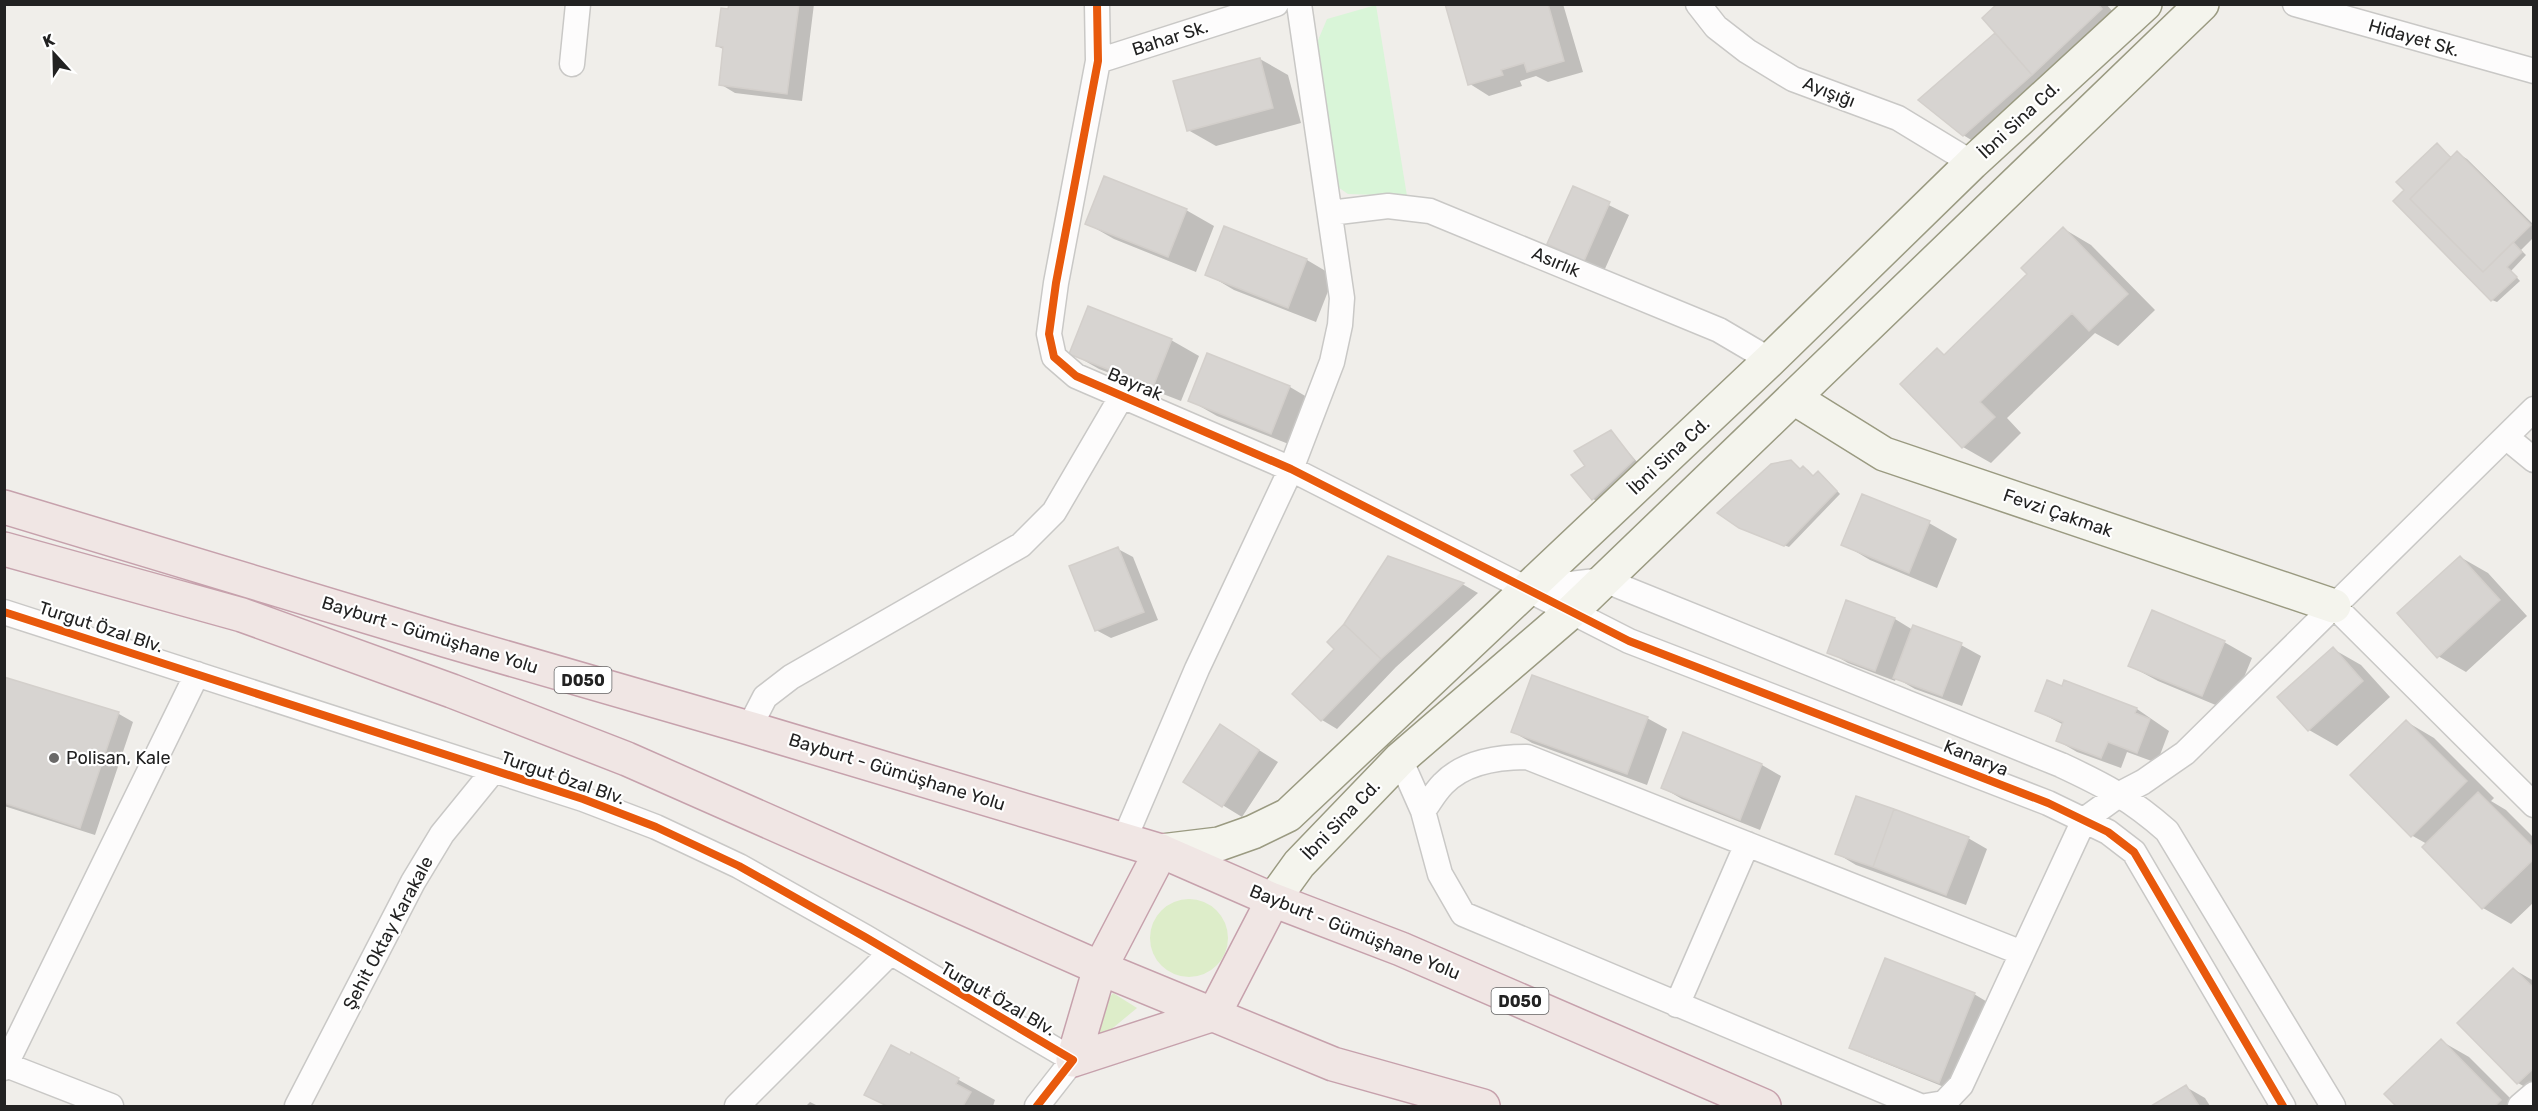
<svg xmlns="http://www.w3.org/2000/svg" width="2538" height="1111" viewBox="0 0 2538 1111" font-family="Rubik,sans-serif">
  <style>
    .grass { fill: #ddedc9 }
    .park { fill: #d9f5d8 }
    .shadow { fill: #0003 }
    .building { fill: #d7d4d1; stroke: #d3cfcb; stroke-width: 1.5 }
    .lines { fill: none; stroke-linecap: round; stroke-linejoin: round }
    .minor-casing { stroke: #c9c8c6; stroke-width: 27 }
    .secondary-casing { stroke: #9a9a81; stroke-width: 36 }
    .trunk-casing { stroke: #c6a1ac; stroke-width: 36 }
    .minor { stroke: #fdfcfc; stroke-width: 24 }
    .secondary { stroke: #f4f4ed; stroke-width: 33 }
    .trunk { stroke: #f0e6e4; stroke-width: 33 }
    .cycleway-casing { stroke: #fff; stroke-width: 11 }
    .cycleway { stroke: #e8590c; stroke-width: 8 }
    .poi-dot { fill: #6a6968; stroke: #fff; stroke-width: 2 }
    .labels { text-anchor: middle; dominant-baseline: central; stroke-width: 4.5; stroke-linejoin: round; paint-order: stroke }
    .shield { fill: #fff; stroke: #646464; stroke-width: 1.5 }
    .shield-label { font-size: 16px; font-weight: bold; fill: #222 }
    .street-label { font-size: 18px; fill: #222; stroke: #fff }
    .poi-label { font-size: 18px; fill: #222; stroke: #fff; text-anchor: start }
  </style>
  <rect width="100%" height="100%" fill="#f0eeea"/>
  <!-- grass -->
  <path class="grass" d="M1150 938a39 39 0 1 1 78 0a39 39 0 1 1-78 0Z
    M1113,993L1137,1008L1091,1046L1081,1036Z"/>
  <!-- park -->
  <path class="park" d="M1376,5L1407,196L1348,194L1335,185L1316,45L1327,19Z"/>
  <!-- shadow -->
  <path class="shadow" d="M730,4H814L802,101L735,93L720,84L725,50L717,46Z
    M1446,4H1563L1583,72L1548,82L1536,76L1520,81L1522,86L1489,96L1470,84Z
    M1999,4H2106L2121,21L1983,147L1963,135L1920,100L1998,33Z
    M1260,59L1288,75L1301,123L1216,146L1188,130Z
    M2437,145L2452,158L2457,153L2467,159L2534,225V237L2521,250L2526,255L2511,271L2520,281L2497,302L2492,300L2406,190Z
    M1574,188L1629,215L1604,271L1549,244Z
    M1186,210L1214,226L1196,272L1114,239L1086,223Z
    M1225,228L1307,260L1334,276L1316,322L1234,290L1207,274Z
    M2064,229L2091,245L2155,310L2118,346L2095,333L2007,418L2021,433L1991,463L1963,447L1937,350L1945,355L2029,274Z
    M1171,340L1199,356L1181,401L1099,369L1071,353Z
    M1290,387L1317,403L1299,448L1217,416L1189,400Z
    M1611,432L1638,463L1597,501L1593,499L1587,467Z
    M1791,461L1801,470L1803,467L1808,470L1814,477L1818,473L1823,476L1840,494L1789,547L1745,530Z
    M1929,523L1957,539L1937,588L1870,560L1843,544Z
    M1118,549L1133,557L1158,620L1111,638L1096,630Z
    M1389,557L1464,585L1478,593L1396,667L1337,729L1322,720L1294,694L1336,649L1345,625Z
    M2460,557L2488,573L2527,616L2466,672L2438,656Z
    M1847,602L1895,619L1913,630L1961,645L1981,656L1962,706L1915,689L1896,678L1895,681L1848,663L1829,652Z
    M2224,642L2252,658L2230,711L2158,681L2130,666Z
    M2333,649L2361,665L2390,697L2337,746L2309,730Z
    M4,679L119,714L133,722L95,835L4,806Z
    M2065,682L2137,709L2169,731L2157,763L2127,752L2121,768L2077,752L2058,741L2064,725L2037,711L2062,687Z
    M1647,718L1667,729L1647,785L1532,743L1513,732Z
    M2407,722L2434,738L2494,798L2491,801L2506,810L2534,838V902L2511,924L2483,908L2427,844L2411,835Z
    M1684,734L1762,765L1781,776L1760,830L1682,799L1663,788Z
    M1240,738L1278,762L1242,817L1185,782Z
    M1968,838L1987,849L1966,905L1856,865L1836,853Z
    M2513,969L2534,981V1092L2518,1083Z
    M1974,994L1989,1003L1954,1091L1865,1055L1851,1047Z
    M2441,1041L2469,1057L2518,1106H2399L2386,1094Z
    M912,1054L995,1100L993,1106H888L866,1094Z
    M2186,1087L2205,1098L2210,1106H2154Z
    M810,1102L818,1106H806Z"/>
  <!-- building -->
  <path class="building" d="M729,4H799L787,94L719,85L723,47L716,46L721,8L728,9Z
    M1445,4H1548L1564,61L1527,72L1524,63L1501,70L1503,75L1468,85Z
    M1997,4H2098L2102,9L2032,75L1982,18Z
    M1995,33L2032,75L1963,136L1918,100Z
    M1260,58L1273,108L1187,131L1173,81Z
    M2437,143L2451,158L2410,199L2483,272L2513,242L2522,252L2507,267L2517,277L2491,301L2393,201L2404,190L2396,182Z
    M2457,151L2531,225L2483,272L2410,199Z
    M1104,176L1187,209L1168,257L1085,224Z
    M1573,186L1610,202L1584,261L1547,244Z
    M1224,226L1307,259L1288,308L1205,275Z
    M2063,227L2128,294L2089,331L2072,313L1980,402L1995,417L1962,448L1900,384L1937,348L1944,355L2027,274L2021,268Z
    M1088,306L1172,339L1153,387L1069,354Z
    M1207,353L1290,386L1271,434L1188,401Z
    M1611,430L1634,460L1592,500L1571,475L1585,466L1574,451Z
    M1791,460L1800,469L1803,466L1813,476L1818,471L1837,491L1784,546L1739,528L1717,513L1771,464Z
    M1862,494L1930,521L1909,573L1841,545Z
    M1118,547L1144,612L1095,631L1069,566Z
    M1388,556L1464,583L1381,659L1344,624Z
    M2460,556L2500,600L2437,658L2397,613Z
    M1846,600L1895,618L1875,671L1827,653Z
    M2152,610L2225,641L2202,696L2128,666Z
    M1344,624L1381,659L1321,721L1292,694L1334,649L1327,642Z
    M1913,625L1962,643L1942,696L1893,678Z
    M2333,647L2363,681L2308,731L2277,697Z
    M1532,675L1648,717L1627,774L1511,732Z
    M4,677L119,712L80,828L4,803Z
    M2047,680L2062,686L2064,680L2137,708L2135,713L2150,719L2137,753L2108,742L2101,758L2056,741L2063,722L2035,711Z
    M2406,720L2467,781L2411,837L2350,775Z
    M1220,724L1259,750L1222,807L1183,782Z
    M1683,732L1762,764L1740,820L1661,788Z
    M2478,792L2534,848V859L2482,909L2422,847Z
    M1856,796L1894,809L1873,867L1835,854Z
    M1894,809L1969,837L1946,895L1873,867Z
    M1885,958L1975,993L1939,1083L1849,1048Z
    M2513,968L2534,988V1068L2517,1084L2457,1023Z
    M2441,1039L2501,1100L2495,1106H2396L2384,1094Z
    M891,1045L910,1055L911,1052L959,1078L956,1084L971,1092L963,1106H887L864,1095Z
    M2186,1085L2199,1106H2151Z"/>
  <g class="lines">
    <!-- minor casing -->
    <g class="minor-casing">
      <path id="minor" d="M1097,4L1098,61L1056,283L1049,334L1054,357L1076,376L1291,469L1629,641L2048,803L2108,832L2134,852L2283,1106
        M1698,4L1716,27L1747,51L1793,79L1898,118L1972,163
        M2295,4L2534,71
        M1098,61L1276,4
        M572,64L578,4
        M1330,213L1388,206L1430,211L1719,330L1770,360
        M2506,437L2534,460
        M1529,589L1604,580L2061,765C2104,785 2131,799 2167,831L2333,1106
        M2334,606L2534,805
        M4,612L583,799L656,827L739,866L865,937L1073,1060L1037,1106
        M749,728L765,697L791,677L1021,545L1054,512L1123,394
        M1400,759L1423,811L1440,874L1463,914L1920,1106
        M1423,811C1429,803 1435,792 1443,784C1464,762 1499,757 1527,757L2022,953
        M1124,840L1197,669L1291,469L1332,362L1340,325L1342,298L1299,4
        M1677,1005L1747,844
        M6,1065L111,1106
        M4,1068L197,674
        M297,1106L413,882L442,834L494,770
        M737,1106L890,953
        M1926,1106L1944,1103L1961,1085L2084,820L2120,794L2143,782L2185,753L2534,409
        M2520,1106L2534,1094"/>
    </g>
    <!-- secondary casing -->
    <g class="secondary-casing">
      <path id="secondary" d="M1794,398L1884,454L2334,606
        M1161,851L1219,844L1253,832L1288,815L1770,360L1972,163L2145,4
        M1273,900L1299,864L1400,759L1572,611L2202,4"/>
    </g>
    <!-- trunk casing -->
    <g class="trunk-casing">
      <path id="trunk" d="M4,507L448,641L749,728L1161,851L1273,900L1401,949L1764,1106
        M4,549L242,615L452,691L627,759L1100,968L1333,1064L1483,1106
        M1073,1060L1214,1014L1273,900
        M1073,1060L1100,968L1161,851"/>
    </g>
    <!-- minor -->
    <use href="#minor" class="minor"/>
    <!-- secondary -->
    <use href="#secondary" class="secondary"/>
    <!-- trunk -->
    <use href="#trunk" class="trunk"/>
    <!-- cycleway casing -->
    <g class="cycleway-casing">
      <path id="cycleway" d="M1097,4L1098,61L1056,283L1049,334L1054,357L1076,376L1291,469L1629,641L2048,803L2108,832L2134,852L2283,1106
        M4,612L583,799L656,827L739,866L865,937L1073,1060L1037,1106"/>
    </g>
    <!-- cycleway -->
    <use href="#cycleway" class="cycleway"/>
  </g>
  <!-- markers -->
  <circle class="poi-dot" cx="54" cy="758" r="6"/>
  <g class="labels">
    <!-- shield labels -->
    <g class="shield">
      <rect x="554.5" y="667" width="57" height="26" rx="4.5"/>
      <rect x="1491.5" y="988" width="57" height="26" rx="4.5"/>
    </g>
    <g class="shield-label">
      <text x="583" y="680">D050</text>
      <text x="1520" y="1001">D050</text>
    </g>
    <!-- street labels -->
    <g class="street-label">
      <text transform="translate(1170 38) rotate(-18)">Bahar Sk.</text>
      <text transform="translate(2414 38) rotate(16)">Hidayet Sk.</text>
      <text transform="translate(1829 92) rotate(21)">Ayışığı</text>
      <text transform="translate(2019 120) rotate(-43)">İbni Sina Cd.</text>
      <text transform="translate(1556 262) rotate(23)">Asırlık</text>
      <text transform="translate(1135 384) rotate(23)">Bayrak</text>
      <text transform="translate(1669 456) rotate(-43)">İbni Sina Cd.</text>
      <text transform="translate(2058 513) rotate(19)">Fevzi Çakmak</text>
      <text transform="translate(101 627) rotate(18)">Turgut Özal Blv.</text>
      <text transform="translate(430 635) rotate(17)">Bayburt - Gümüşhane Yolu</text>
      <text transform="translate(1976 758) rotate(22)">Kanarya</text>
      <text transform="translate(897 772) rotate(17)">Bayburt - Gümüşhane Yolu</text>
      <text transform="translate(563 778) rotate(19)">Turgut Özal Blv.</text>
      <text transform="translate(1341 820) rotate(-46)">İbni Sina Cd.</text>
      <text transform="translate(1355 932) rotate(22)">Bayburt - Gümüşhane Yolu</text>
      <text transform="translate(388 933) rotate(-62)">Şehit Oktay Karakale</text>
      <text transform="translate(998 999) rotate(30)">Turgut Özal Blv.</text>
    </g>
    <!-- poi labels -->
    <g class="poi-label">
      <text x="66" y="758">Polisan, Kale</text>
    </g>
  </g>
  <!-- border -->
  <rect width="2538" height="1111" fill="none" stroke="#222222" stroke-width="12"/>
  <!-- north arrow -->
  <g transform="translate(54 54) rotate(338)" stroke="#ffffff" stroke-width="4.5" paint-order="stroke">
  <path d="M0-4.5L10 22L0 15L-10 22Z" fill="#222222"/>
  <text y="-9" font-size="16" font-weight="bold" text-anchor="middle" fill="#222222">K</text>
  </g>
</svg>
